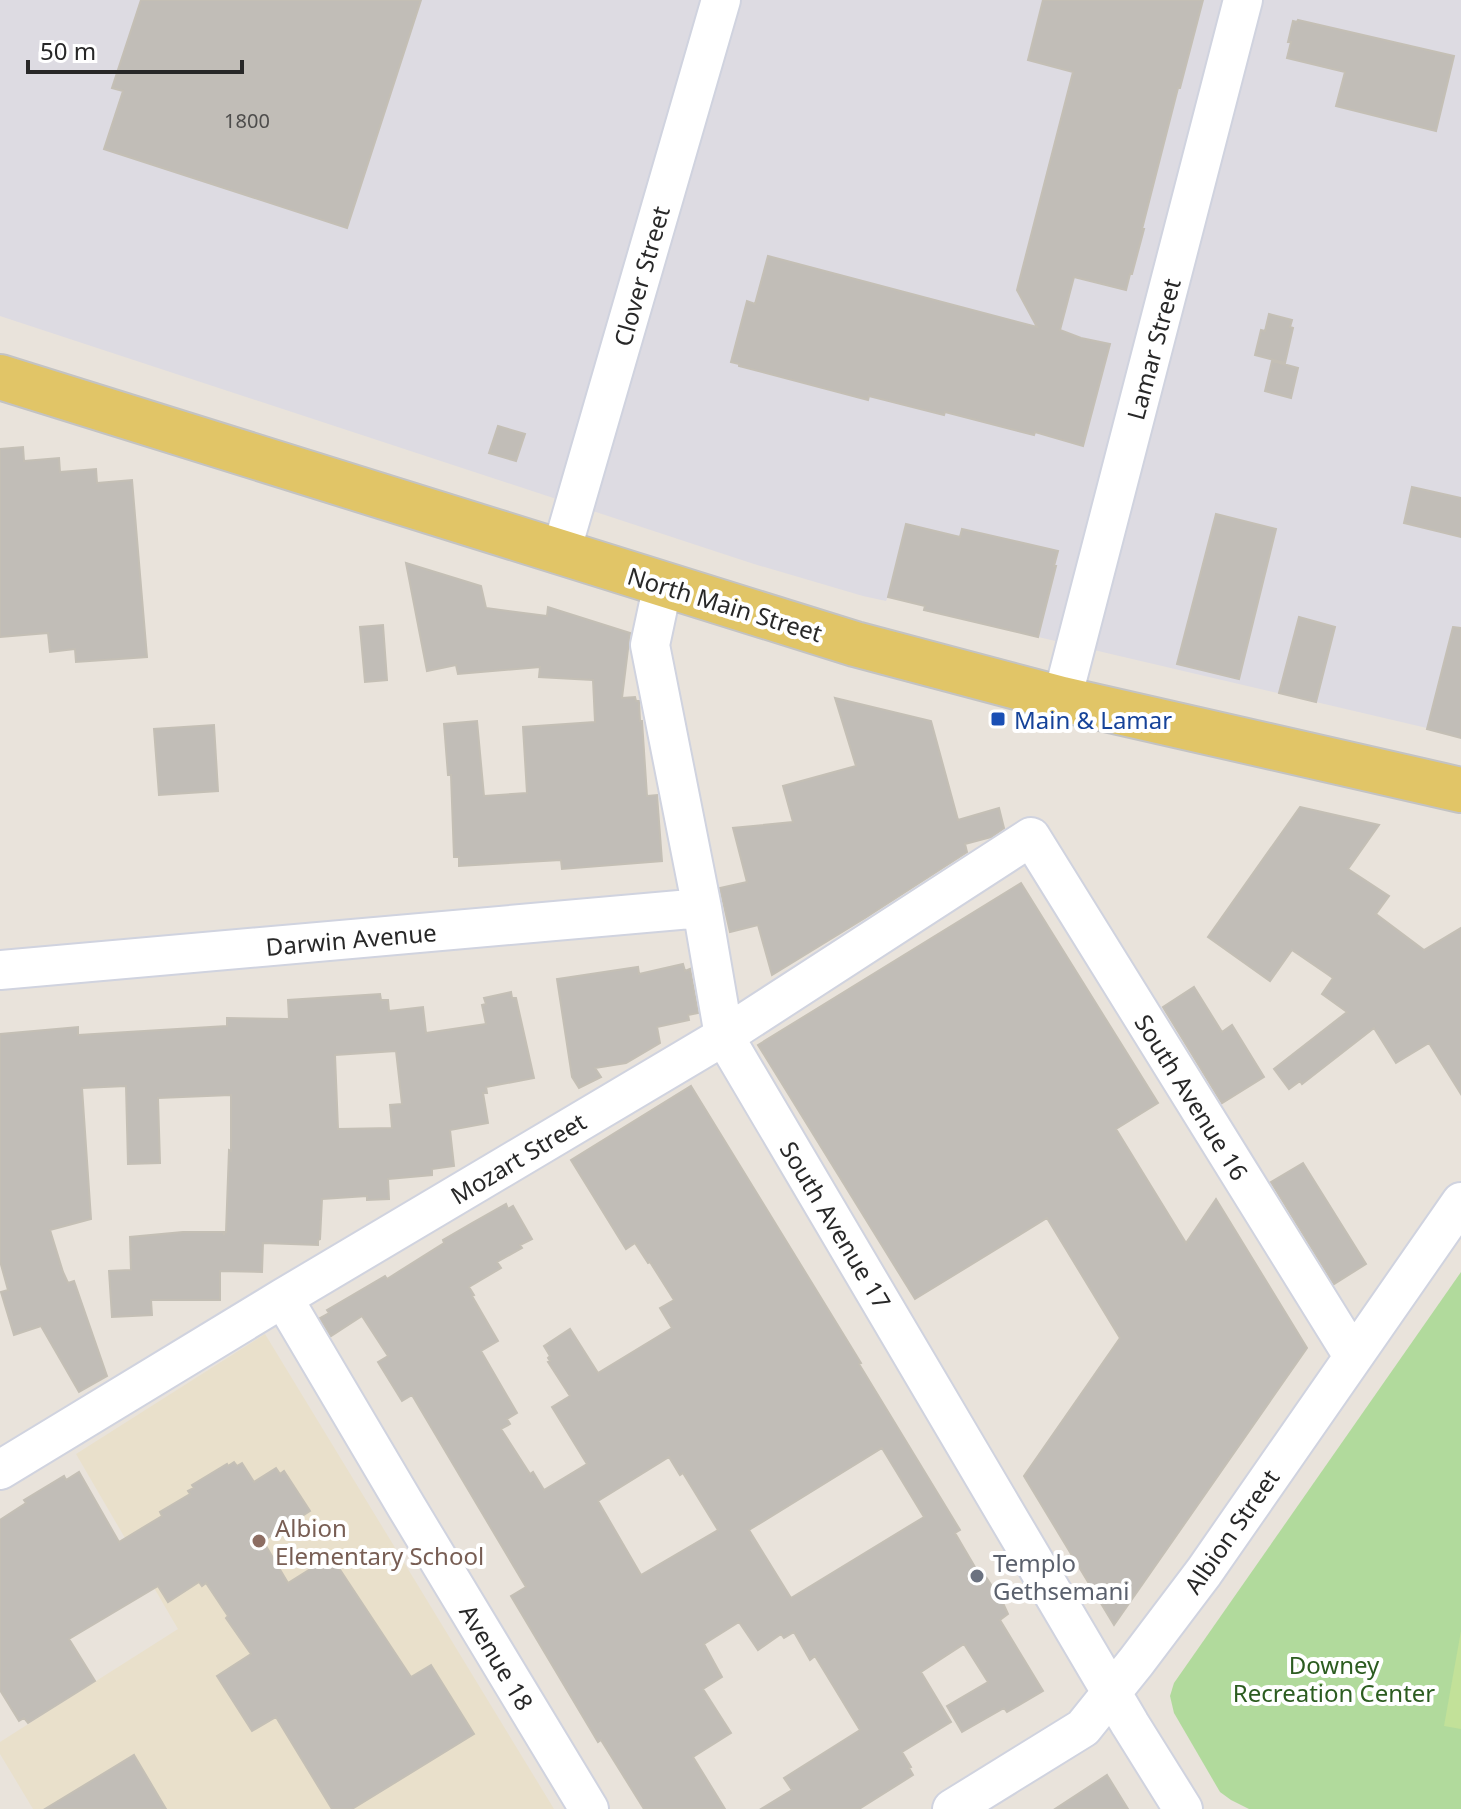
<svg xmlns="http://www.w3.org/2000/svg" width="1461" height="1809" viewBox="0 0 1461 1809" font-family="'Noto Sans',sans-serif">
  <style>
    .industrial { fill: #dddbe2 }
    .education { fill: #e9e0cb }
    .green { fill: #b1da9c }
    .pitch { fill: #c2e199 }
    .building { fill: #c1bdb7; stroke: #c4bfb5; stroke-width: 2; fill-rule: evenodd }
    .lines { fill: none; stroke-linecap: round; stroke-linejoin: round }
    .minor-casing { stroke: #d0d3df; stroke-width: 42 }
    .major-casing { stroke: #c3c3c3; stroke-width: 48 }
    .minor { stroke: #fff; stroke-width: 38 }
    .major { stroke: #e1c567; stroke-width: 44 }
    .transit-dot { fill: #1a4fb4; stroke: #fff; stroke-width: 3 }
    .education-dot { fill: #8d6e63; stroke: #fff; stroke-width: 3 }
    .worship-dot { fill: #6b7280; stroke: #fff; stroke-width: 3 }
    .labels { text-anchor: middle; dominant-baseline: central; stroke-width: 8; stroke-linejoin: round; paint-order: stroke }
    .number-label { font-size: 20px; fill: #4e4d4c }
    .street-label { font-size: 24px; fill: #282828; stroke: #fff }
    .transit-label { font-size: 24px; fill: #164399; stroke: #fff; text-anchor: start }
    .education-label { font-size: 24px; fill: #785e54; stroke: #fff; text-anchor: start }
    .worship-label { font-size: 24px; fill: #5b616d; stroke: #fff; text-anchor: start }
    .park-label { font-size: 24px; fill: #2c5c20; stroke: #fff }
  </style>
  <rect width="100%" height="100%" fill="#e9e3db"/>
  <!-- industrial -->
  <path class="industrial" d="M0,0H1461V736L962,619L925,606L888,597L886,601L863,596L754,564L0,316Z"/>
  <!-- education -->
  <path class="education" d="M265,1334L554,1809H33L0,1754V1742L178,1629L76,1454Z"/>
  <!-- green -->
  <path class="green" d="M1461,1272V1809H1249L1231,1800L1220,1792L1174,1713L1170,1696L1174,1683Z"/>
  <!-- pitch -->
  <path class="pitch" d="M1461,1631V1729L1444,1726Z"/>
  <!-- building -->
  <path class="building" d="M141,0H421L347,228L104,149L123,91L112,88Z
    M1043,0H1203L1180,88H1178L1142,229H1144L1132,274H1130L1126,290L1074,277L1060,330L1081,338L1110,344L1083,446L1035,432L1034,435L945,412L944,415L869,396L868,400L739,366V364L731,362L747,301L755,304L768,256L1037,327L1017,290L1073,72L1028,60Z
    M1298,20L1454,56L1436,131L1336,106L1345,72L1287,58L1291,42H1288L1293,21L1297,22Z
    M1269,314L1292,320L1290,327L1293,328L1285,363L1255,355L1261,330L1265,331Z
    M1272,361L1298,368L1291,398L1265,391Z
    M498,426L525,434L516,461L489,453Z
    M23,447L24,461L59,458L60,472L96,469L97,483L132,480L147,657L76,662L75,649L50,652L48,633L0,637V449Z
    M1412,487L1461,498V537L1404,523Z
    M1216,514L1276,529L1239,679L1177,664Z
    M906,524L960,537L962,529L1058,551L1054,566H1056L1038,637L924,610L925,606L888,597Z
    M406,563L481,586L486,608L547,616L548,607L630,633L622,698L635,697L636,701H639L640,721H642L647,796L657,795L662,861L562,869L561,860L459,866V857H454L451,775H448L444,724L477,721L484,796L527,793L523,727L595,722L593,680L539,677L540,667L458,674L456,665L427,671Z
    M1299,617L1335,627L1316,702L1279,693Z
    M383,625L387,680L365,682L360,627Z
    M1453,627L1461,628V738L1427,729Z
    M835,698L931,721L958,820L999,808L1004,828L991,837L965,844L967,852L865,918L772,975L758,925L730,932L720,888L747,882L733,828L793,822L783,786L856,766Z
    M214,725L218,791L159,795L154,729Z
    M1300,807L1379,825L1348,869L1389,896L1376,914L1424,950L1461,928V1094L1429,1043L1396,1063L1374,1028L1302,1084L1300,1081L1289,1089L1274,1069L1347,1012L1322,994L1333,978L1292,950L1270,981L1208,937Z
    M1021,883L1158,1103L1116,1129L1186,1243L1216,1199L1307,1348L1114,1625L1024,1476L1120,1338L1047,1218L915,1299L758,1045Z
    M683,964L685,971L690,969L698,1013L688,1015L689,1020L657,1027L660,1043L626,1063L595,1068L601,1077L579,1088L572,1077L557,979L638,967L639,974Z
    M1194,987L1222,1032L1232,1025L1264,1077L1222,1103L1163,1007Z
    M511,992L512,998H516L534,1078L486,1087L487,1093H483L488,1123L450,1130L454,1166L432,1169V1175L388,1179L389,1199L367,1200V1196L322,1199L320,1239L318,1240V1245L263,1243L262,1272L220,1271V1300H151L152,1315L112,1317L109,1271L131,1270L130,1237L183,1232H223L224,1235V1232H226L229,1150L231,1151V1095L158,1098L160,1163L128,1164L126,1086L82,1088L91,1219L50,1230L63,1272L68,1283L74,1281L107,1376L79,1392L41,1326L14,1335L1,1292L8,1290L0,1261V1034L78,1027V1035L227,1026V1018L289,1019L288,1000L380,994L381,1000H388L389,1011L423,1007L426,1033L486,1024L482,1005L486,1004L484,998ZM396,1051L402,1104L390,1105L392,1128L338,1129L335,1055Z
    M691,1086L861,1363L859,1364L960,1530L955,1533L982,1579L986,1577L1003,1603L1008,1614L1000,1620L1043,1691L1007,1712L1004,1708L962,1732L947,1706L988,1682L964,1644L921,1672L951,1722L902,1752L911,1767L909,1768L913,1775L859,1809H761L792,1790L784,1778L860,1730L815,1656L810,1660L794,1632L784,1638L781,1634L758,1650L739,1622L704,1644L722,1677L703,1689L731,1733L693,1757L725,1809H644L601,1740L598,1742L511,1596L526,1587L412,1395L402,1401L378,1362L388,1356L362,1316L331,1336L320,1318L329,1313L327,1310L385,1276L387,1279L444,1243L443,1240L472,1223L506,1204L508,1209L513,1206L532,1239L520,1245L522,1248L497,1262L501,1268L469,1287L474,1295L472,1296L498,1341L481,1351L517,1413L507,1419L510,1424L501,1429L530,1474L533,1472L544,1490L587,1464L552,1407L570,1396L548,1362L550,1361L548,1358L550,1356L544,1346L570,1329L598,1373L672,1328L660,1308L674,1300L650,1262L648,1263L635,1243L626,1249L571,1160ZM882,1448L924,1517L791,1598L749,1530ZM669,1457L680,1475L683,1473L718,1530L641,1575L598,1501Z
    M1303,1163L1366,1264L1334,1284L1271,1182Z
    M234,1462L237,1466L242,1463L254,1482L276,1468L280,1474L284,1471L310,1511L263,1541L288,1583L331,1556L411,1677L431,1665L474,1734L352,1809H332L276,1717L252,1731L217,1676L251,1654L226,1618L228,1616L206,1583L202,1586L199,1582L168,1602L158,1586L69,1639L95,1681L28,1723L24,1718L19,1721L0,1690V1520L26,1503L24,1500L64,1476L66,1480L79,1472L119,1542L162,1516L160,1512L190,1494L188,1491L194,1488L192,1485L227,1464L228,1466Z
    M134,1755L166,1809H45Z
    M1107,1775L1128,1809H1055Z"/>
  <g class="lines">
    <!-- minor casing -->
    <g class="minor-casing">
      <path id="minor" d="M561,552L721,0
        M663,584L650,645L702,908L724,1036L1130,1724L1183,1809
        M1062,699L1243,0
        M0,970L702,908
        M283,1298L406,1506L589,1809
        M0,1470L283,1298L724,1036L1031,837L1353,1356
        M952,1809L1083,1728L1136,1662L1204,1572L1461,1202"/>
    </g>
    <!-- major casing -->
    <g class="major-casing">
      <path id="major" d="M0,377L855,644L1062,699L1461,790"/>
    </g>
    <!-- minor -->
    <use href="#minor" class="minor"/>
    <!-- major -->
    <use href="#major" class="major"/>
  </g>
  <!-- markers -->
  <rect class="transit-dot" x="990" y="711" width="16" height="16" rx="4"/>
  <circle class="education-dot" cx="259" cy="1541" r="8"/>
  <circle class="worship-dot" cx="977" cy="1576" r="8"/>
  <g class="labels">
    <!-- number labels -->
    <g class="number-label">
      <text x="247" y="120">1800</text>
    </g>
    <!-- street labels -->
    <g class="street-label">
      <text transform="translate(641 276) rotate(-74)">Clover Street</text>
      <text transform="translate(1153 349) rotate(-75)">Lamar Street</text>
      <text transform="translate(725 604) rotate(17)">North Main Street</text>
      <text transform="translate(351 939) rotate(-5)">Darwin Avenue</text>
      <text transform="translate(1192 1097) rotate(58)">South Avenue 16</text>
      <text transform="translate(518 1158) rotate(-31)">Mozart Street</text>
      <text transform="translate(836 1225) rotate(59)">South Avenue 17</text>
      <text transform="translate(1231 1531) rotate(-55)">Albion Street</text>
      <text transform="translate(497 1657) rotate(59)">Avenue 18</text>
    </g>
    <!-- transit labels -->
    <g class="transit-label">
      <text x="1014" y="719">Main &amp; Lamar</text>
    </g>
    <!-- education labels -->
    <g class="education-label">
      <text x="275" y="1527">Albion<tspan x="275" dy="28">Elementary School</tspan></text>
    </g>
    <!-- worship labels -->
    <g class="worship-label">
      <text x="993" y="1562">Templo<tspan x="993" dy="28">Gethsemani</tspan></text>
    </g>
    <!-- park labels -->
    <g class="park-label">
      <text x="1334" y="1664">Downey<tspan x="1334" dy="28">Recreation Center</tspan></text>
    </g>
  </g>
  <!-- scale -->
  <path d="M28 60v12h214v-12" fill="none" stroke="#282828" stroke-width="4"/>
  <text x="40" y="60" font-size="24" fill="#282828" stroke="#ffffff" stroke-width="6" paint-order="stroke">50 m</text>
</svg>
